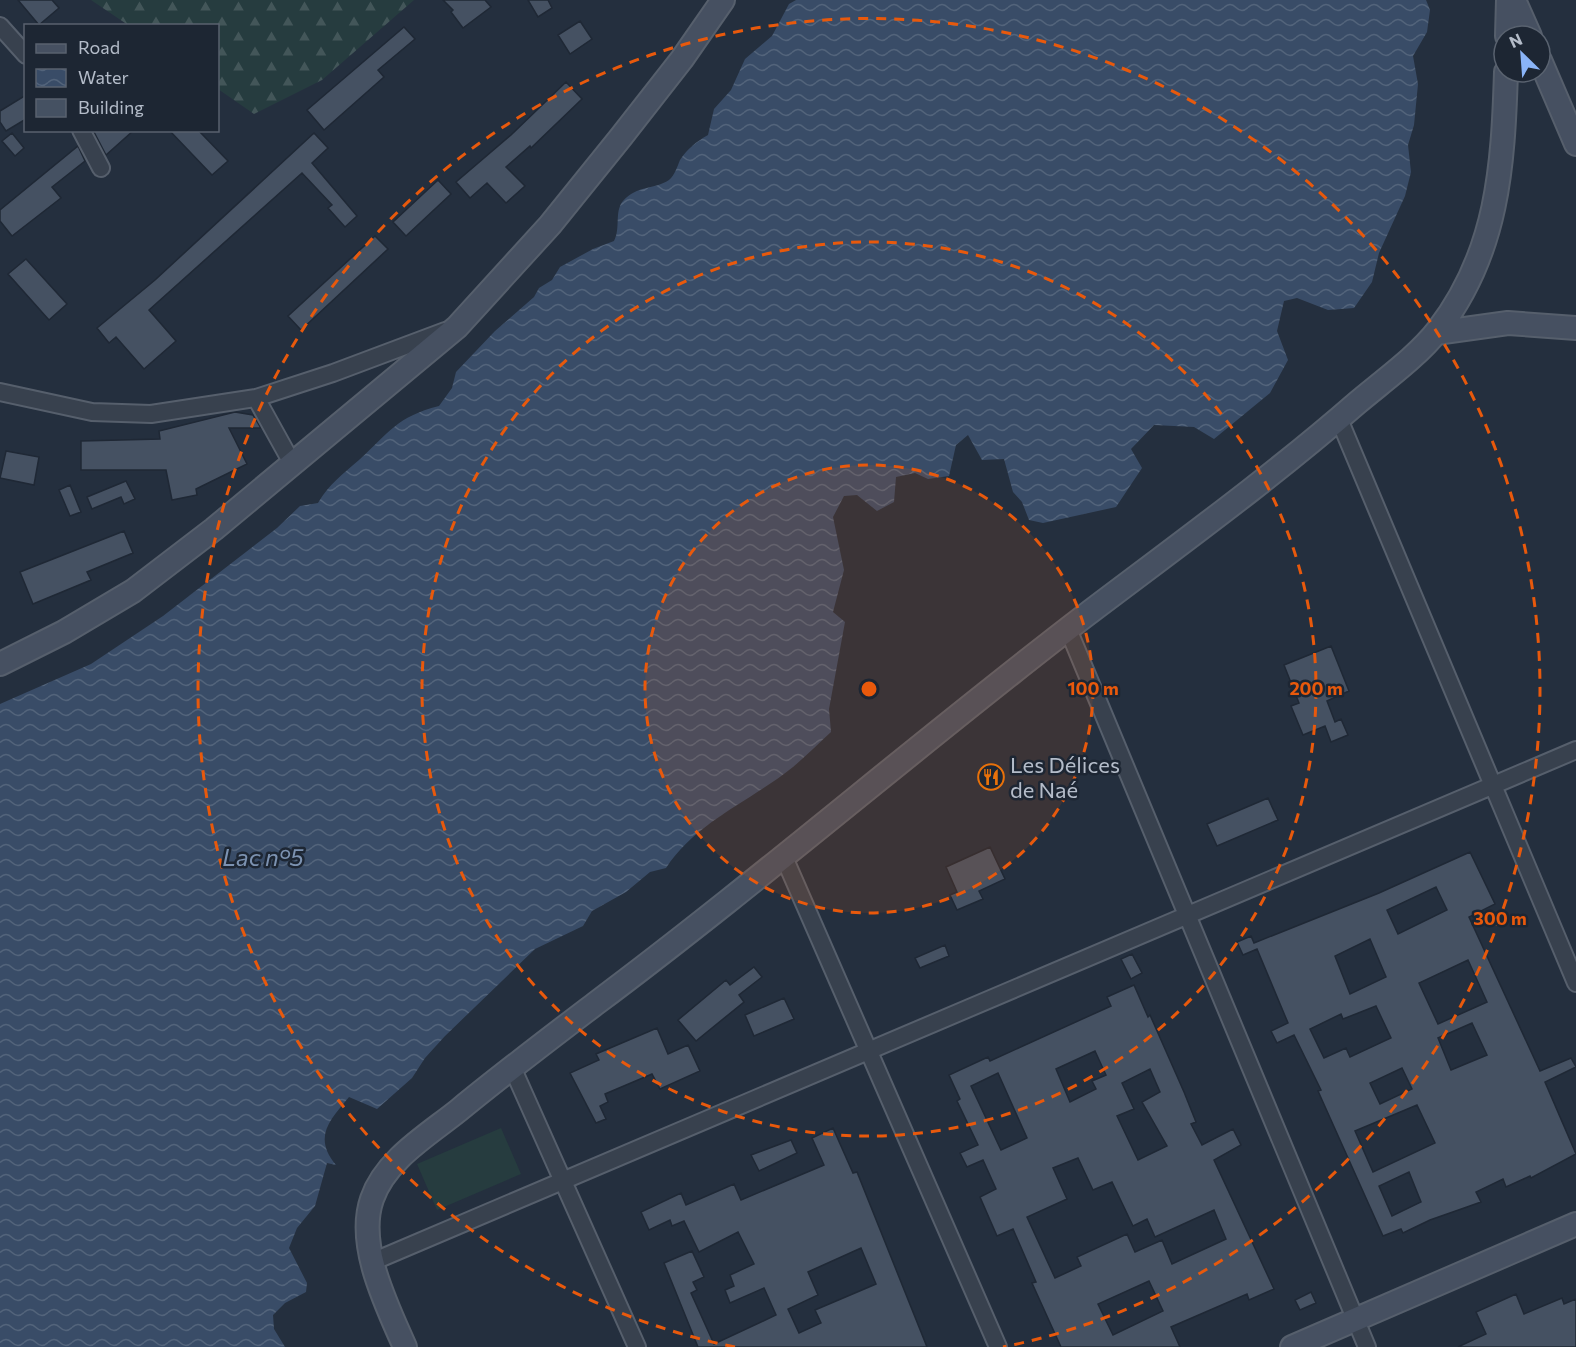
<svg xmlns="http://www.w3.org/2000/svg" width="1576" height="1347" viewBox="0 0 1576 1347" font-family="Commissioner,sans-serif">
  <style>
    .forest { fill: url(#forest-firs) }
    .pitch { fill: #263c3f }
    .water { fill: url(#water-waves) }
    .building { fill: #455162; stroke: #1f2835; stroke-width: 1.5; fill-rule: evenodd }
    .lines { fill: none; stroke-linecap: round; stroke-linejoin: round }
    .street-casing { stroke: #565f6c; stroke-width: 20 }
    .secondary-casing { stroke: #565f6c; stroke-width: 26 }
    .street { stroke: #38414e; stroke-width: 16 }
    .secondary { stroke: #465061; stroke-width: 22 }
    .ring { fill: none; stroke: #e8590c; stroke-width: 3; stroke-dasharray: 10 8 }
    .labels { text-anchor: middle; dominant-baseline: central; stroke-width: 5; stroke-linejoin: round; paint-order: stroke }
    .poi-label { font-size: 22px; fill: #b4bcc9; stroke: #1d2633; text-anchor: start }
    .water-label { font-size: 24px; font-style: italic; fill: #7c92b1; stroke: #1d2633 }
    .centre { fill: #e8590c; stroke: #1d2633; stroke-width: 3 }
    .ring-label { font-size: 18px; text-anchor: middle; font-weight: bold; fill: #e8590c; stroke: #1d2633; stroke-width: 5; stroke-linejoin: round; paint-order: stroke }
  </style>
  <defs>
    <pattern id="forest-firs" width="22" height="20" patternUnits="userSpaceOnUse" patternTransform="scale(1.5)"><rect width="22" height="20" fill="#263c3f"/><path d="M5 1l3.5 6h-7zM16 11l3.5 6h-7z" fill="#435659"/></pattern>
    <pattern id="water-waves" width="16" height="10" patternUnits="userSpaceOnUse" patternTransform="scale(1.5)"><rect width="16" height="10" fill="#394c67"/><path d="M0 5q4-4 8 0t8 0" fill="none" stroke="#53647b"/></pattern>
  </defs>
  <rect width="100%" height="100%" fill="#242f3e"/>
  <!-- forest -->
  <path class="forest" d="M91,0H414L322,80L254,114L218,89V26L128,25Z"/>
  <!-- pitch -->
  <path class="pitch" d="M501,1128L521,1174L437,1210L417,1164Z"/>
  <!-- water -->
  <path class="water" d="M796,0H1426L1430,10L1427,32L1413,56L1418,84L1414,125L1408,145L1411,172L1405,196L1379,253L1372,282L1354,308L1328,310L1297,298L1284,301L1277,331L1288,360L1270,393L1214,439L1194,427L1154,425L1131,449L1142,468L1116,507L1043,523L1029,520L1022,502L1013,492L1004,459L982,460L968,435L956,445L949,476L928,479L915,473L896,477L894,502L877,511L857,495L844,496L833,517L844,570L833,612L845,622L829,709L831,732C819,743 806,756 793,767C751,801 697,821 666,868L650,872L626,892L592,911L583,926L535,949L445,1036L425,1058L412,1078L377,1109L349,1097C329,1121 313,1137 336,1165L327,1163L315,1206L297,1228L289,1248L307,1283L306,1292L285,1303L273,1315L274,1329L285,1347H0V704L91,664L163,616L277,528L300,506L318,503C329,484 343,474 359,460C390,432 396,417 439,406L452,388L456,372L495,331L534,297L539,288L552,280L560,267L593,249L614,241C621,228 614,212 623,201C637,185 654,190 669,180C675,175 677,167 680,160C688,148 696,142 708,135L714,109L731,90L745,59L772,36L789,4Z"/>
  <!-- building -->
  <path class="building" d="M18,0H52L59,8L39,25Z
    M443,0H485L491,7L463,28L451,12L453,10Z
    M528,0H548L552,8L538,17Z
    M580,21L592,39L570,54L558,35Z
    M404,27L415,39L378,70L384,77L324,130L307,110Z
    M566,82L582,99L531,148L530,146L506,167L525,186L506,203L487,183L470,198L456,182L511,135Z
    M26,95V119L6,131L0,122V111Z
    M93,130H134L106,155Z
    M169,130H198L228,161L212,175Z
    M12,133L24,148L15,156L2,141Z
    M314,133L328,148L312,163L357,216L345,227L328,208L332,205L302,173L149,310L176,341L144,369L116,337L109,343L97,328L155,280Z
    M78,146L85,161L52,187L61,198L12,236L0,221V210Z
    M438,180L451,194L406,236L393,222Z
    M375,236L388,249L301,330L288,316Z
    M26,259L67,304L49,320L8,274Z
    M235,412L253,415L261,428H229L247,464L196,489L197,495L172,500L166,470H81V441L160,439L159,431Z
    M6,451L39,457L34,485L0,478Z
    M126,481L135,499L124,504L121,497L92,509L87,497Z
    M70,485L81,512L70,516L59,490Z
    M124,531L133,553L87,572L91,580L33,604L20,572Z
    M1331,646L1349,691L1327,701L1335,722L1341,719L1348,735L1331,742L1325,726L1303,735L1291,706L1299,703L1284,665Z
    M1268,798L1278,820L1217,846L1207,824Z
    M990,847L1005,879L979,891L983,899L957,910L950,895L957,892L946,867Z
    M1470,852L1495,904L1469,917L1540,1071L1571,1058L1576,1067L1545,1082L1576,1154L1531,1178L1530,1176L1506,1187L1503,1179L1476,1192L1481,1202L1467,1207L1430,1220L1403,1233L1401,1229L1383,1236L1318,1091L1321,1090L1294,1035L1277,1043L1271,1031L1288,1023L1257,949L1243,955L1237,942L1251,936L1254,943L1379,893ZM1436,887L1447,910L1398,934L1387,910ZM1370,939L1386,977L1350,994L1335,956ZM1468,960L1487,1002L1438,1024L1419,983ZM1376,1006L1391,1038L1350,1057L1346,1048L1324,1058L1310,1029L1341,1014L1343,1019ZM1472,1023L1487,1055L1451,1070L1438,1038ZM1402,1068L1412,1089L1380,1104L1370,1083ZM1417,1105L1435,1143L1373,1172L1355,1131ZM1409,1172L1421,1202L1392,1216L1379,1186Z
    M945,945L949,956L920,968L915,958Z
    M1132,954L1142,973L1131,979L1121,959Z
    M754,967L762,977L739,995L744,1002L696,1041L678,1020L726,980L730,985Z
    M1134,985L1148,1017L1150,1015L1184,1092L1196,1122L1191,1124L1202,1145L1233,1129L1241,1145L1214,1160L1274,1289L1249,1300L1247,1294L1171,1327L1180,1347H1061L1032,1283L1036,1282L1013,1229L997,1236L980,1197L996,1189L983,1160L967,1167L960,1153L978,1145L957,1101L960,1099L949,1075L988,1057L990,1061L1111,1006L1107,997ZM1095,1051L1106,1075L1092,1081L1096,1089L1070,1102L1056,1069ZM1150,1069L1160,1092L1142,1102L1167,1146L1138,1160L1117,1116L1134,1109L1122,1083ZM998,1073L1027,1138L1001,1150L971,1086ZM1078,1158L1093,1190L1112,1182L1133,1226L1147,1219L1155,1237L1214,1210L1226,1239L1172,1264L1162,1240L1135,1252L1127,1234L1077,1257L1081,1266L1055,1278L1027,1217L1067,1199L1053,1168ZM1149,1281L1163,1311L1113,1335L1098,1304Z
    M784,998L794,1019L754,1036L745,1015Z
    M657,1028L668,1054L688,1045L700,1071L660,1089L652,1074L605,1094L608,1102L600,1106L606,1119L596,1123L570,1073L599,1060L596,1054Z
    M833,1128L853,1173L857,1172L927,1347H698L664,1263L692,1251L704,1277L693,1282L697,1290L691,1293L714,1344L776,1315L764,1288L730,1303L725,1290L734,1286L730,1275L754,1264L738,1232L699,1252L684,1221L672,1226L670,1220L649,1230L641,1212L681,1193L686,1205L734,1184L741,1200L824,1165L812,1138ZM861,1248L876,1284L815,1310L821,1323L799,1333L788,1309L818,1295L808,1272Z
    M791,1140L797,1153L759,1171L751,1155Z
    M1311,1292L1316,1303L1300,1310L1295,1300Z
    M1516,1294L1524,1314L1562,1298L1564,1304L1576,1299V1347H1458L1486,1334L1476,1312Z"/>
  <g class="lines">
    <!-- street casing -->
    <g class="street-casing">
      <path id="street" d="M0,26L26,55
        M81,130L101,168
        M0,392L92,412L151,414L256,398L333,373L445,331
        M256,398L292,463
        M1339,419L1576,983
        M1068,629L1367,1347
        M783,855L998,1347
        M512,1067L637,1347
        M372,1262L1576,750"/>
    </g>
    <!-- secondary casing -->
    <g class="secondary-casing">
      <path id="secondary" d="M1514,0L1530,36
        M1507,36L1508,0
        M1540,60L1576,144
        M1436,333L1508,323L1576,328
        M0,664L64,632L133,591L214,529L457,327L550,225L621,137L682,59L723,0
        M405,1347C387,1306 356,1245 372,1199C385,1160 428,1135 459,1110C504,1073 549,1039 595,1004C762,879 920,742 1086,615C1177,546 1271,478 1357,403C1383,381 1418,356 1438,330C1498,252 1503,167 1506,72
        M1292,1347L1576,1224"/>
    </g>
    <!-- street -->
    <use href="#street" class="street"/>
    <!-- secondary -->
    <use href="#secondary" class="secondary"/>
  </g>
  <!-- distance rings -->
  <circle cx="869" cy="689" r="224" fill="#e8590c" fill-opacity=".12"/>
  <g class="ring">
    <circle cx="869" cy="689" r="224"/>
    <circle cx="869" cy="689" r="447"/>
    <path d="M735 1347A671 671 0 1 1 1003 1347"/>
  </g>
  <!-- icons -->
  <defs>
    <g id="restaurant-ring" transform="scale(1.35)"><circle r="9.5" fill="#1d2633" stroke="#e8710a" stroke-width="1.5"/><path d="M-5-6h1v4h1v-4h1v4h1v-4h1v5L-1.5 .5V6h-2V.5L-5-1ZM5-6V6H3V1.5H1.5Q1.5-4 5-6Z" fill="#e8710a"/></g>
  </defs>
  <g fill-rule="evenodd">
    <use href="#restaurant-ring" x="991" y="777"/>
  </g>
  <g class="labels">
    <!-- poi labels -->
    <g class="poi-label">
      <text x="1010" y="764">Les Délices<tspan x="1010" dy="25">de Naé</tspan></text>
    </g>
    <!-- water labels -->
    <g class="water-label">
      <text x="263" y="856">Lac n°5</text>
    </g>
  </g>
  <circle cx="869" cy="689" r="9" class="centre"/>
  <g class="ring-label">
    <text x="1093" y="695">100 m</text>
    <text x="1316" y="695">200 m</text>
    <text x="1500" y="925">300 m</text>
  </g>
  <!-- legend -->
  <rect x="24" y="24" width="195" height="108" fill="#1d2633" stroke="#59626f" stroke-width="1.5"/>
  <rect x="36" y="44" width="30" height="9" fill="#465061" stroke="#59626f" stroke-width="1.5"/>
  <text x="78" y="54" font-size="18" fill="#b4bcc9">Road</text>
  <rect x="36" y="69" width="30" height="18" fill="url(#water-waves)" stroke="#59626f" stroke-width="1.5"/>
  <text x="78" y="84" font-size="18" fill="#b4bcc9">Water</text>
  <rect x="36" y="99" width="30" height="18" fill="#455162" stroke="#59626f" stroke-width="1.5"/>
  <text x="78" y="114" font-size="18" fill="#b4bcc9">Building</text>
  <!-- north arrow -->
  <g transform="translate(1522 54) rotate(335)"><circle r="28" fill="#1d2633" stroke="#59626f" stroke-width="1.5"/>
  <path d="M0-4.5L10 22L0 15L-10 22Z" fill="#8ab4f8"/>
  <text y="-9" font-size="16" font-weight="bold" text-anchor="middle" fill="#b4bcc9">N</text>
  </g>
</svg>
